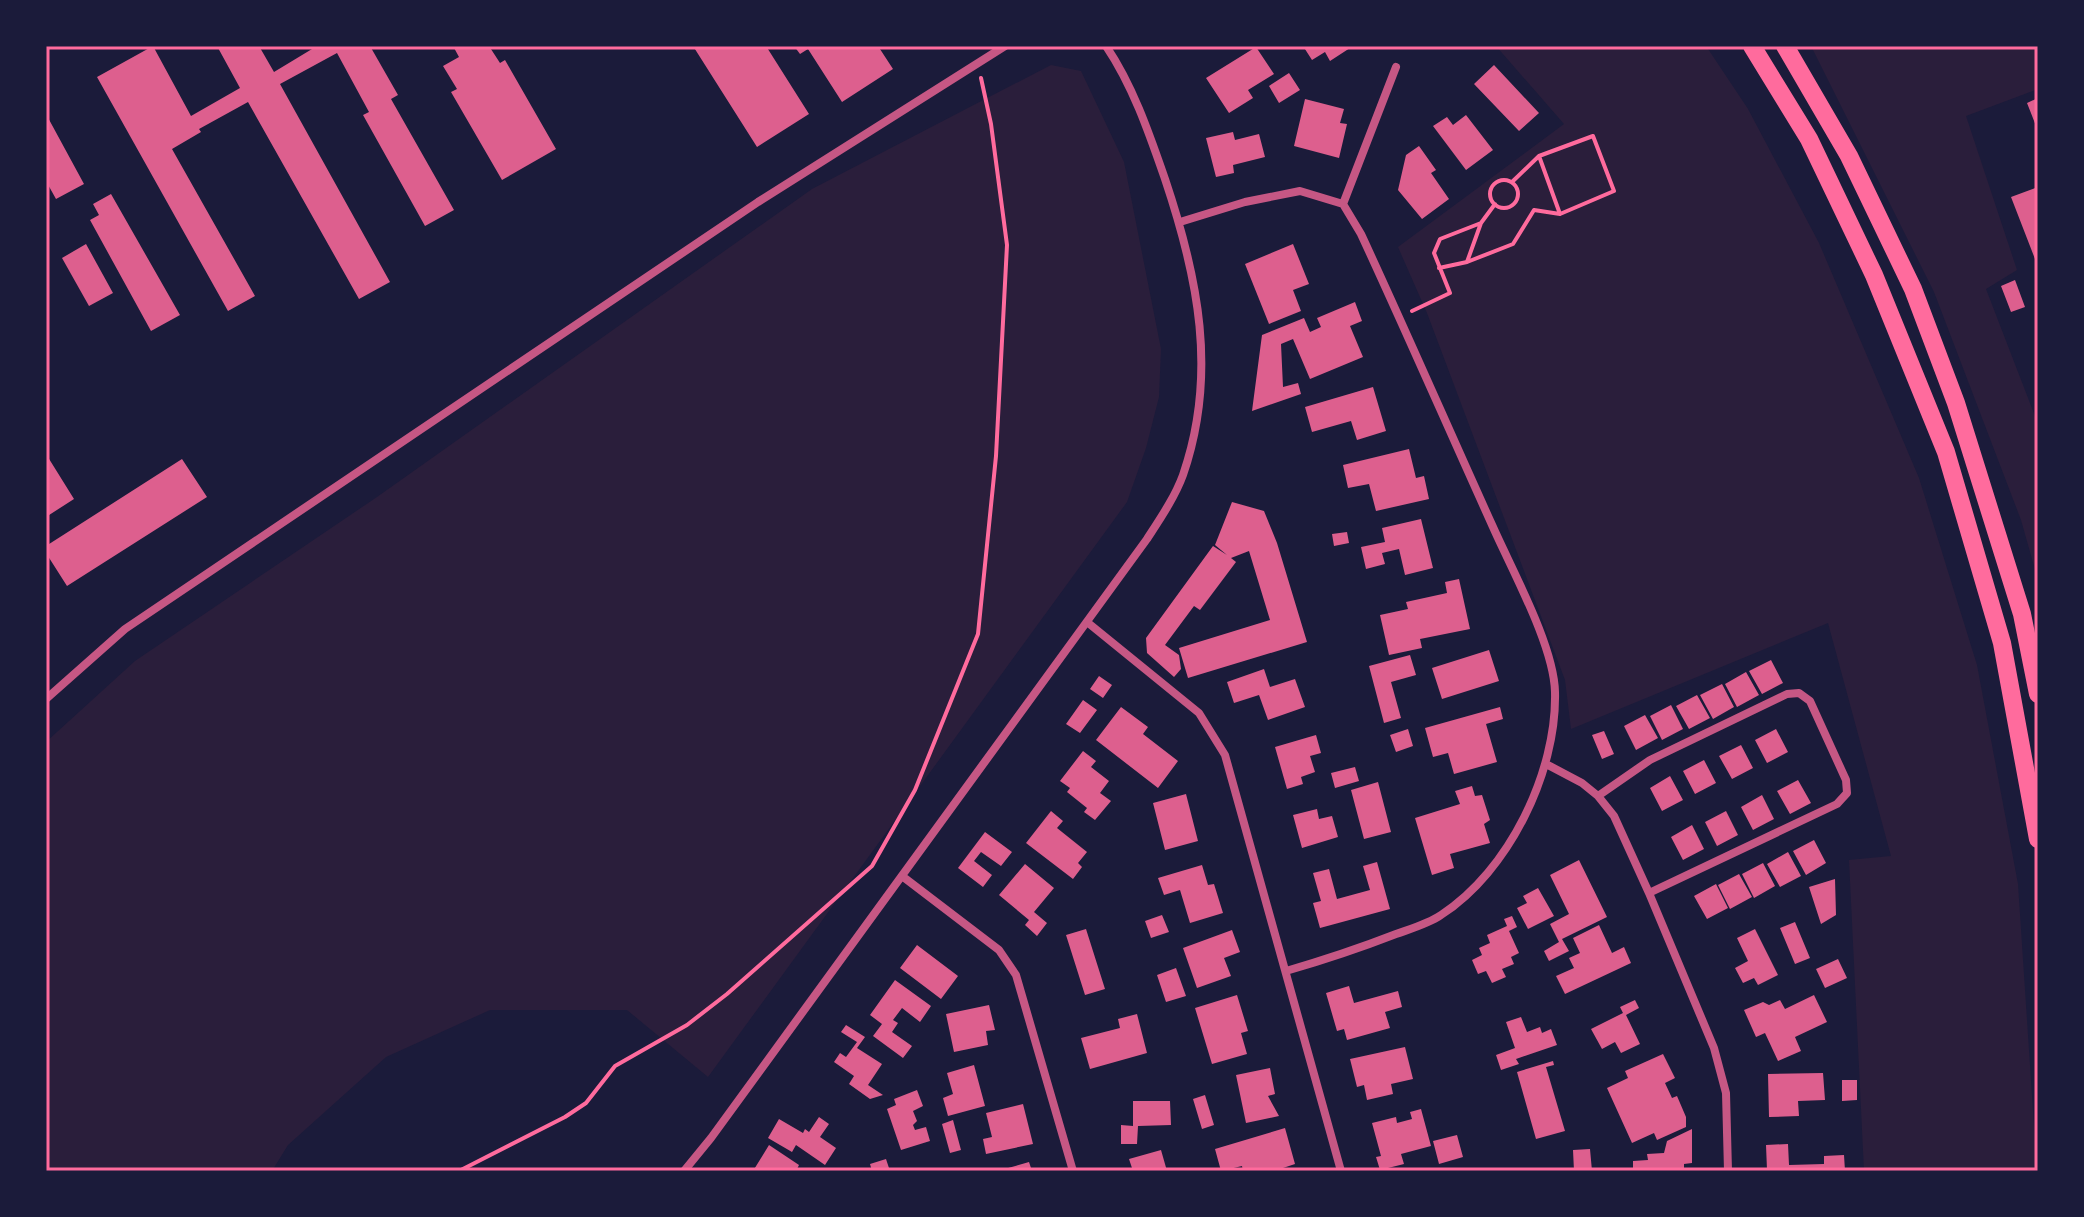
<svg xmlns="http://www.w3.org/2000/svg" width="2084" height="1217" viewBox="0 0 2084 1217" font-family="Overpass,sans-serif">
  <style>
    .green { fill: #2a1e3b }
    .building { fill: #dd5f8e }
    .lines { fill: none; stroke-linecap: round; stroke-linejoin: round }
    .path { stroke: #ff6b9d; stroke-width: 4 }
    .minor { stroke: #c65784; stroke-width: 8 }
    .trunk { stroke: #ff6b9d; stroke-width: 18 }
    .neatline { fill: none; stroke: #ff6b9d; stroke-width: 3 }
  </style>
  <rect width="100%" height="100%" fill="#1b1b3a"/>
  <!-- green -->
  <path class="green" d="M1496,46H1706L1748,109L1819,243L1919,478L1977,665L2018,884L2037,1171H1864L1849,860L1891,856L1828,623L1571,729L1565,680L1427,313L1398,247L1564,124Z
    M1811,46H2038V89L1966,116L2017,270L1986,289L2038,424V580L2021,520L1934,292Z
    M1051,65L1081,71L1124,162L1161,349L1159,397L1146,448L1127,502L708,1077L627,1010H490L386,1057L288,1145L272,1171H46V742L135,661L377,497L812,189Z"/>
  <!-- building -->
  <path class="building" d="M153,46L191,116L240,88L217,46H259L274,72L317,46H370L398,95L391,99L454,210L425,226L363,115L369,112L337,53L280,84L390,282L359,299L248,102L199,129L201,132L172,149L255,296L228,311L97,77Z
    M453,46H471L473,48L489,46L500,63L505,60L556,149L502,180L451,92L457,89L443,66L459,57Z
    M693,46H766L809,114L757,147Z
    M794,46H878L893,69L842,102L808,49L800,54Z
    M1303,46H1349L1350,48L1330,61L1325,52L1312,60Z
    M1256,47L1274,74L1248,90L1253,98L1229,113L1206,78Z
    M1494,65L1539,113L1519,131L1474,84Z
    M1289,73L1300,90L1279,103L1269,86Z
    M2038,98V131L2027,103Z
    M1305,99L1344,109L1340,123L1347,124L1339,158L1294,146Z
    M46,114L84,184L56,199L46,181Z
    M1466,115L1493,150L1466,170L1433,126L1447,117L1453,125Z
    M1233,132L1235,140L1259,134L1265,157L1233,165L1234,173L1216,177L1206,138Z
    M1419,146L1436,170L1431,173L1449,199L1422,219L1398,190L1406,155Z
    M2038,187V258L2035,259L2011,197Z
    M111,194L180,315L151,331L90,220L99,215L93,204Z
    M86,244L113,293L89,306L62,258Z
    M1293,244L1309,284L1293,290L1301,311L1269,324L1245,264Z
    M2015,280L2025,307L2011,312L2001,286Z
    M1355,302L1362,321L1350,326L1363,357L1310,379L1293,339L1281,344L1283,387L1298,383L1301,394L1252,411L1262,335L1304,318L1310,332L1321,327L1317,318Z
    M1373,387L1386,431L1357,440L1351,421L1312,432L1305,407Z
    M1409,449L1416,478L1424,476L1429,499L1376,511L1369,484L1348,488L1343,465Z
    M46,454L74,499L46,517Z
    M182,459L207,497L67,586L46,553V546Z
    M1232,502L1264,511L1277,543L1307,642L1188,678L1179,648L1270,620L1249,551L1231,558L1236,562L1200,610L1194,606L1165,645L1179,655L1181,669L1174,677L1147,653L1146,638L1213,546L1227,555L1215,545Z
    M1421,519L1433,568L1405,575L1399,549L1382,553L1385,564L1366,569L1361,547L1385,542L1382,528Z
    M1347,532L1349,543L1334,546L1332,534Z
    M1459,579L1470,629L1420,639L1422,648L1389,655L1380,615L1408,609L1406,602L1447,593L1445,582Z
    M1489,650L1499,681L1442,699L1432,668Z
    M1410,655L1416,675L1391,682L1401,718L1384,723L1369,666Z
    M1771,660L1783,683L1762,694L1749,671Z
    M1264,669L1270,687L1295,679L1305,707L1268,720L1259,695L1234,703L1227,682Z
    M1746,672L1759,695L1737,707L1725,684Z
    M1099,676L1112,685L1103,698L1090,689Z
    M1722,684L1734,707L1713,719L1700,695Z
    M1697,695L1710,718L1689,729L1676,706Z
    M1083,700L1097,710L1080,733L1066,724Z
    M1671,705L1683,729L1662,740L1650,716Z
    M1121,707L1148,727L1143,734L1178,761L1158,788L1096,740Z
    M1500,707L1503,719L1486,724L1497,762L1454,774L1448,753L1433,757L1425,728Z
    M1645,715L1658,738L1636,750L1624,726Z
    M1408,729L1413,746L1396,752L1390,735Z
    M1776,729L1788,752L1767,763L1755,740Z
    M1604,731L1614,754L1602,759L1592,735Z
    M1316,735L1321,753L1310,756L1315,772L1301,777L1303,784L1287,789L1275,747Z
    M1741,745L1753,768L1732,779L1719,756Z
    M1083,751L1096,761L1091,767L1109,781L1100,793L1111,801L1095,820L1084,812L1087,808L1067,792L1070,788L1060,781Z
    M1704,760L1716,783L1695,794L1683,771Z
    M1355,767L1359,781L1335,788L1331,773Z
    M1670,776L1683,800L1662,811L1650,788Z
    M1798,780L1811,803L1790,814L1777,791Z
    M1378,782L1391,832L1364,839L1351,790Z
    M1472,786L1475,796L1482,795L1490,820L1484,824L1490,843L1450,854L1454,868L1432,875L1415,818L1460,804L1455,791Z
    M1186,794L1198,841L1165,850L1153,803Z
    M1762,795L1774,819L1753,830L1741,807Z
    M1317,809L1319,819L1332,816L1338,837L1302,848L1293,815Z
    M1051,811L1063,821L1057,828L1087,852L1078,863L1082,867L1073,879L1026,843Z
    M1726,811L1738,835L1717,846L1705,822Z
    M1692,825L1704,849L1683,860L1671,837Z
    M985,832L1012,852L1001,866L981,852L974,861L992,875L983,887L958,868Z
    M1814,840L1826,863L1806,875L1793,851Z
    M1788,852L1801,876L1780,887L1767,864Z
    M1579,860L1607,917L1562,939L1569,951L1549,961L1544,951L1559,942L1550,924L1569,914L1550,875Z
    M1377,862L1390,909L1320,928L1313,903L1321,901L1313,873L1329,869L1337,899L1370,890L1363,866Z
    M1763,863L1775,886L1754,898L1742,874Z
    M1025,864L1054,888L1034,912L1047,923L1037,936L1025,925L1029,920L999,895Z
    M1202,865L1208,885L1214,884L1223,913L1190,923L1180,890L1164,895L1158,878Z
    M1739,874L1752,897L1730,909L1718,885Z
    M1835,879L1836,915L1821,924L1809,887Z
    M1716,884L1728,908L1707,919L1694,896Z
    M1538,888L1554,916L1528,929L1517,908L1527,903L1523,896Z
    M1162,915L1169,932L1151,938L1145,921Z
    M1512,916L1517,927L1509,931L1519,953L1511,957L1514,964L1502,969L1506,977L1492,983L1486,971L1478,974L1472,960L1482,955L1479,948L1490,943L1487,935L1507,926L1504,919Z
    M1795,922L1810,958L1795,964L1780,928Z
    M1599,925L1612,953L1624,947L1631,963L1565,994L1556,976L1574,968L1569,958L1580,953L1573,938Z
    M1086,929L1105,989L1085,995L1066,935Z
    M1755,929L1778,975L1758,985L1754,978L1743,983L1735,968L1748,961L1737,938Z
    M1232,930L1240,952L1224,958L1231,976L1197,988L1183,948Z
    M917,945L958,976L941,999L900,968Z
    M1838,959L1847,978L1825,988L1816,969Z
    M1176,968L1186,996L1166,1002L1157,975Z
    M895,980L931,1006L920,1022L902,1008L893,1020L898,1023L892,1032L912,1046L903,1058L873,1036L882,1024L870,1015Z
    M1349,986L1354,1003L1398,991L1402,1007L1385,1012L1390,1028L1347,1040L1344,1029L1337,1031L1326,993Z
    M1237,995L1248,1031L1241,1033L1247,1054L1212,1064L1195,1008Z
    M1814,995L1827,1022L1795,1037L1801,1051L1778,1061L1765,1033L1756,1037L1744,1010L1763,1002L1769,1005L1780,1000L1785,1009Z
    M1635,1000L1639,1008L1626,1015L1640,1044L1621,1053L1615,1042L1602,1049L1591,1029L1623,1013L1620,1007Z
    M989,1005L995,1030L986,1031L988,1045L954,1052L946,1014Z
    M1137,1014L1147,1053L1090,1069L1081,1038L1120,1028L1118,1019Z
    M1521,1017L1527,1032L1540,1027L1542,1033L1551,1029L1557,1045L1516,1059L1519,1064L1501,1070L1496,1055L1515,1048L1506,1022Z
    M846,1025L865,1037L857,1048L882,1064L868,1085L883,1095L870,1099L849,1084L854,1076L834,1062L840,1053L846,1057L857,1042L841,1032Z
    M1405,1047L1413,1079L1391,1084L1393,1094L1367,1100L1364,1085L1357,1087L1350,1059Z
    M1663,1054L1675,1078L1665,1083L1672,1098L1677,1096L1686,1117V1127L1657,1140L1654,1133L1632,1143L1607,1088L1628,1078L1625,1071Z
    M1553,1061L1554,1065L1546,1067L1565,1131L1536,1139L1517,1072Z
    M974,1065L985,1106L948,1116L943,1098L953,1094L947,1073Z
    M1270,1068L1275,1094L1268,1096L1279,1116L1246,1123L1236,1075Z
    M1823,1073L1825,1100L1798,1101L1799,1116L1769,1117L1768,1074Z
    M1842,1080H1857V1100L1842,1101Z
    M917,1090L923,1106L913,1111L917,1121L913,1125L915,1130L926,1127L930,1141L901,1150L887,1109L896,1105L894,1099Z
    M1205,1095L1214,1125L1202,1129L1193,1099Z
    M1133,1101H1170L1171,1125L1138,1126L1137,1144H1121V1125L1133,1126Z
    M1023,1104L1033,1144L986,1154L983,1139L992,1137L986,1113Z
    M1421,1109L1431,1146L1401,1154L1404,1164L1380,1170L1376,1157L1381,1156L1372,1123L1396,1117L1397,1123L1412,1119L1410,1112Z
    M819,1117L829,1124L820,1137L836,1148L825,1165L796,1145L792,1152L768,1138L779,1119L803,1133L805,1129L809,1132Z
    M953,1120L961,1150L950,1153L942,1124Z
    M1285,1128L1295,1164L1283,1168L1284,1171H1243L1242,1166L1221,1171L1215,1149Z
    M1692,1129V1163L1684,1164V1171H1633V1161L1648,1160L1647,1154L1664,1153L1667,1141Z
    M1457,1135L1463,1157L1439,1164L1433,1141Z
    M1788,1144L1789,1165L1824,1164V1156L1844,1155L1845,1171L1767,1170L1766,1145Z
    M769,1145L799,1165L796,1171H753Z
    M1590,1149L1592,1171H1574L1573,1150Z
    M1161,1150L1167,1171H1133L1129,1159Z
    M886,1159L890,1171H872L870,1164Z
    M1029,1162L1032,1171H1002L1001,1170Z"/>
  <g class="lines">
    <!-- path -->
    <path class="path" d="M1539,156L1560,214
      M1490 194a14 14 0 1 1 28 0a14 14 0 1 1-28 0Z
      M1467,262L1481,223L1495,204
      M1439,268L1467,262L1513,244L1534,210L1560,214L1614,191L1593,136L1539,156L1512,182
      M1412,311L1450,293L1434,253L1440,239L1481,223
      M459,1171L565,1117L586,1103L615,1066L687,1025L727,994L872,866L915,790L978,634L996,456L1007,245L991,124L981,78"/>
    <!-- minor -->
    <path class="minor" d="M1343,204L1396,67
      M1180,222L1245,202L1300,191L1343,204L1361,234C1406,331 1449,430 1493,527C1512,570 1554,646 1555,692C1557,772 1509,871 1441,915C1428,924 1410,929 1396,934C1360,948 1324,960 1286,971
      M1087,622L1199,713L1225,755L1341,1171
      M46,699L125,629L758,202L1005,46
      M1546,764L1582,783L1598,796L1614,816L1649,893L1714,1048L1726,1093L1728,1171
      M1598,796L1650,760L1787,694L1799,693L1810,701L1846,780L1847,793L1837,804L1649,893
      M902,876L999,950L1016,975L1073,1171
      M684,1171L711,1138L1147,539C1160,519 1175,497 1183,475C1218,374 1198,277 1165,179C1149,133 1133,86 1106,46"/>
    <!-- trunk -->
    <path class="trunk" d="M1752,46L1809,139L1874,275L1946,452L2002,643L2038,839
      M1785,46L1849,156L1913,289L1956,403L2022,614L2038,694"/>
  </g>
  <!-- border -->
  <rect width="2084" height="1217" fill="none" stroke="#1b1b3a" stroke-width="96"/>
  <rect x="48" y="48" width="1988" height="1121" class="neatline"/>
</svg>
